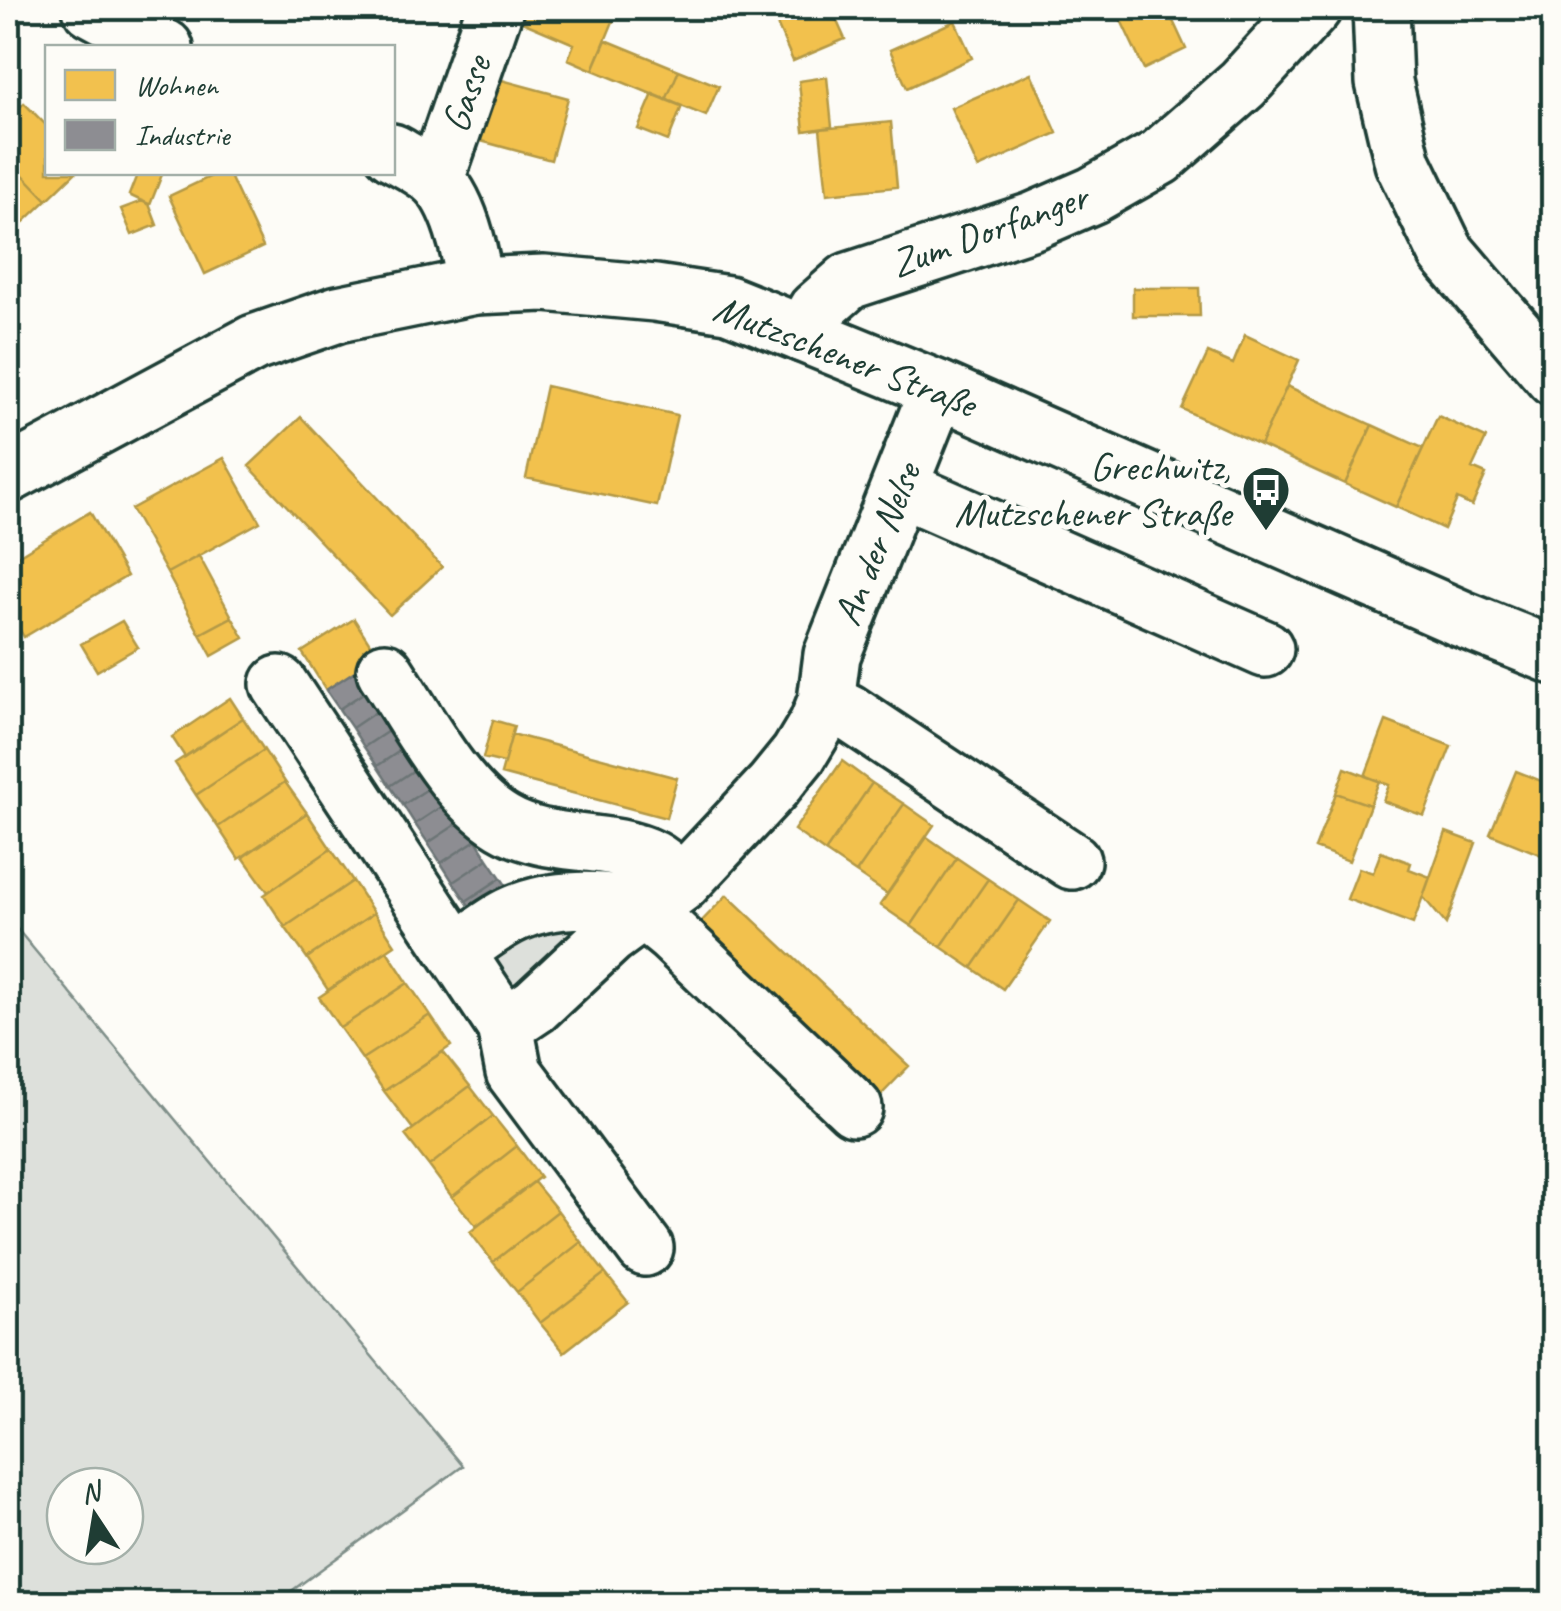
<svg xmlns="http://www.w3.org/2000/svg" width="1561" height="1611" viewBox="0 0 1561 1611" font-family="Caveat,sans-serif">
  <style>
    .green { fill: #dde0db; stroke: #7e8e88; stroke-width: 2.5; fill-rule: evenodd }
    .homes { fill: #f2c14e; stroke: #b39946; stroke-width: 2.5 }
    .industry { fill: #8d8d92; stroke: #6c7576; stroke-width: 2.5 }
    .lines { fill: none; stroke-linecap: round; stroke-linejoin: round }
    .minor-casing { stroke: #1f3d34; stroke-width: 62 }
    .major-casing { stroke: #1f3d34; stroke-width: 62 }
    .minor { stroke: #fdfcf7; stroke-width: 55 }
    .major { stroke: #fdfcf7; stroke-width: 55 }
    .labels { text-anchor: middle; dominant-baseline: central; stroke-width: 10; stroke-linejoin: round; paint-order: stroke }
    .street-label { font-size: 40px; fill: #1f3d34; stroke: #fdfcf7 }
    .poi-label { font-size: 40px; fill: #1f3d34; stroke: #fdfcf7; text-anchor: end }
  </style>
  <rect width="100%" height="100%" fill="#fdfcf7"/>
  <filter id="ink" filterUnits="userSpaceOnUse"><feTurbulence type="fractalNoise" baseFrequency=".01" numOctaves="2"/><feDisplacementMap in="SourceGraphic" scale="20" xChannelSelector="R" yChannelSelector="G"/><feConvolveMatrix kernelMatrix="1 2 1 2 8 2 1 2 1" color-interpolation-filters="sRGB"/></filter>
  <g filter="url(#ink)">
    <!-- green -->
    <path class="green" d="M8,918L463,1466L275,1603H8ZM65,1486H125V1546H65Z
      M586,920L516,995L488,951L498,939Z"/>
    <!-- homes -->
    <path class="homes" d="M520,8H589L614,19L593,70L568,59L574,44L515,19Z
      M789,8H831L845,39L793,61L773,15Z
      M1133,8H1167L1186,49L1144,69L1118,14Z
      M1479,8H1513L1486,21Z
      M955,21L972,58L907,88L890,50Z
      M606,40L679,70L666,100L593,70Z
      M679,70L719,86L706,116L666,100Z
      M1031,73L1057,133L978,168L951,108Z
      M487,76L568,98L551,160L470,138Z
      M827,77L832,127L804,131L799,81Z
      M653,94L682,106L668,141L638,129Z
      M24,103L48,127V172H76L47,200L8,159V119Z
      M891,122L897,187L827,194L820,129Z
      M8,159L47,200L10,235L8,233Z
      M138,172H163L150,205L129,195Z
      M220,172H228L263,247L205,274L169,196Z
      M142,201L149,204L157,225L132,235L121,209Z
      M1133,288H1199L1200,316H1133Z
      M1245,335L1299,360L1260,445L1182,409L1208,353L1233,364Z
      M546,386L677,415L657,506L526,478Z
      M1287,386L1372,425L1345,484L1260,445Z
      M1438,416L1486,438L1472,468L1486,474L1472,506L1457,499L1444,529L1396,507Z
      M301,417L442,567L390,615L249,466Z
      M1372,425L1423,448L1396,507L1345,484Z
      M224,458L260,522L167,573L131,509Z
      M90,512L127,576L24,637L8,609V562Z
      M199,556L232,617L200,634L167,573Z
      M232,617L244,638L212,656L200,634Z
      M354,619L378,656L326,690L302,652Z
      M122,621L138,647L97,671L81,644Z
      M230,698L243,718L185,757L172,737Z
      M243,718L264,750L196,795L175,763Z
      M493,720L514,726L504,763L483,758Z
      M1386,721L1451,746L1424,816L1383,801L1389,785L1365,776Z
      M512,734L677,778L666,818L501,774Z
      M264,750L285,782L218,827L196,795Z
      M842,761L872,783L825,852L794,830Z
      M1345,768L1379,781L1370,805L1336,793Z
      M1516,771L1554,786L1551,859L1490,834Z
      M285,782L307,813L239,859L218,827Z
      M872,783L904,804L856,873L825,852Z
      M1336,793L1370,805L1349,861L1315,848Z
      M904,804L934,825L887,894L856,873Z
      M307,813L331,849L268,892L243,857Z
      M1446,832L1476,843L1446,924L1423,897Z
      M927,837L957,858L911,926L880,905Z
      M331,849L353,881L285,927L264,895Z
      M1381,852L1411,863L1409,869L1430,877L1413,924L1347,899L1359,868L1373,873Z
      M957,858L988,879L941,947L911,926Z
      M988,879L1019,900L972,968L941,947Z
      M353,881L374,913L307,958L285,927Z
      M727,895L909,1066L881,1095L699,924Z
      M1019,900L1050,921L1003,989L972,968Z
      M374,913L395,945L328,990L307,958Z
      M387,951L408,983L340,1028L319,997Z
      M408,983L430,1015L362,1059L340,1028Z
      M430,1015L451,1046L384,1091L362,1059Z
      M443,1052L470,1086L413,1129L384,1091Z
      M470,1086L493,1116L429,1166L405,1135Z
      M493,1116L517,1146L452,1197L429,1166Z
      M517,1146L540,1177L476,1226L452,1197Z
      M534,1182L558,1211L493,1262L470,1232Z
      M558,1211L581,1242L517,1292L493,1262Z
      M581,1242L605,1273L540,1323L517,1292Z
      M605,1273L628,1302L564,1352L540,1323Z"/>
    <!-- industry -->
    <path class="industry" d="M361,667L374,686L339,709L326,690Z
      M374,686L386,705L352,728L339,709Z
      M386,705L399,724L364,747L352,728Z
      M399,724L412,743L377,766L364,747Z
      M412,743L425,763L390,786L377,766Z
      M425,763L438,782L403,805L390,786Z
      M438,782L450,801L415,824L403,805Z
      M450,801L463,820L428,843L415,824Z
      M463,820L476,840L441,863L428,843Z
      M476,840L488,859L453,882L441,863Z
      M488,859L501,878L466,901L453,882Z
      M501,878L514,897L479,920L466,901Z"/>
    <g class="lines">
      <!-- minor casing -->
      <g class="minor-casing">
        <path id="minor" d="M91,8L165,48
          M1381,8L1384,82L1403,163L1446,252L1554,378
          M392,152C406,160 421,167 433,177C459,198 471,254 475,286
          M436,179L495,8
          M803,334L816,310L849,281L1033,221L1093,195L1160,157L1243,84L1313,8
          M900,488L1265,649
          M385,671C416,718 454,793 503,822C548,849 606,836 653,859C663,864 673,875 682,883
          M279,684L505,1026L514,1072L645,1248
          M826,701L848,712L1072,861
          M456,952C475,939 495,922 516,913C551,898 605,895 640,911C651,917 662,927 672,935L854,1108
          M505,1026L535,1006L610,936L682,883L773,786L799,754L817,724L826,701L832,655L938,389"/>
      </g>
      <!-- major casing -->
      <g class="major-casing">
        <path id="major" d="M8,475L254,343L338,314L475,286L544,283L655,293L728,304L803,334L938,389L1462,619L1554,656"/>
      </g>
      <!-- minor -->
      <use href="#minor" class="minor"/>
      <!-- major -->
      <use href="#major" class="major"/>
    </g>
  </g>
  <!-- icons -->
  <defs>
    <g id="bus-pin" transform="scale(2.5)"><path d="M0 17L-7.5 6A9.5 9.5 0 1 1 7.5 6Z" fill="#1f3d34" stroke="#fdfcf7"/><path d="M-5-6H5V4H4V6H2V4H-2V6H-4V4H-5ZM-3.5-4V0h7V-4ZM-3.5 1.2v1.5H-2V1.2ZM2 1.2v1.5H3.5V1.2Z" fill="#fff"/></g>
  </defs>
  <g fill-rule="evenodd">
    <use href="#bus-pin" x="1266" y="490"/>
  </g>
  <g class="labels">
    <!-- street labels -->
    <g class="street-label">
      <text transform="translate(466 94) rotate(-71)">Gasse</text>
      <text transform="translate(989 230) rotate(-20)">Zum Dorfanger</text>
      <text transform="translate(845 356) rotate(21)">Mutzschener Straße</text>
      <text transform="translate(877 544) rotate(-68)">An der Nelse</text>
    </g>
    <!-- poi labels -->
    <g class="poi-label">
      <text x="1231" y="467">Grechwitz,<tspan x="1231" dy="46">Mutzschener Straße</tspan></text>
    </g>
  </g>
  <!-- margin -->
  <rect width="1561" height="1611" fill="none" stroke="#fdfcf7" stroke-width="40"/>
  <rect x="20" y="20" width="1521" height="1571" fill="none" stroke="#1f3d34" stroke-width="4" filter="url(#ink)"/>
  <!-- legend -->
  <rect x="45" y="45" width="350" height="130" fill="#fdfcf7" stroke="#a4b0a9" stroke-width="2.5"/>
  <rect x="65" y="70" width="50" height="30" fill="#f2c14e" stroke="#a4b0a9" stroke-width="2.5"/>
  <text x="135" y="95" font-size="30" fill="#1f3d34">Wohnen</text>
  <rect x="65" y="120" width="50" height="30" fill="#8d8d92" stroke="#a4b0a9" stroke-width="2.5"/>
  <text x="135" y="145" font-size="30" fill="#1f3d34">Industrie</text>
  <!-- north arrow -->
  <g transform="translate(95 1516) rotate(348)"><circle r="48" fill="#fdfcf7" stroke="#a4b0a9" stroke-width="2.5"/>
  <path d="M0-8L18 38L0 25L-18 38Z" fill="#1f3d34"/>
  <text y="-15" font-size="28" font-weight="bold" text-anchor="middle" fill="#1f3d34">N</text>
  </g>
</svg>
